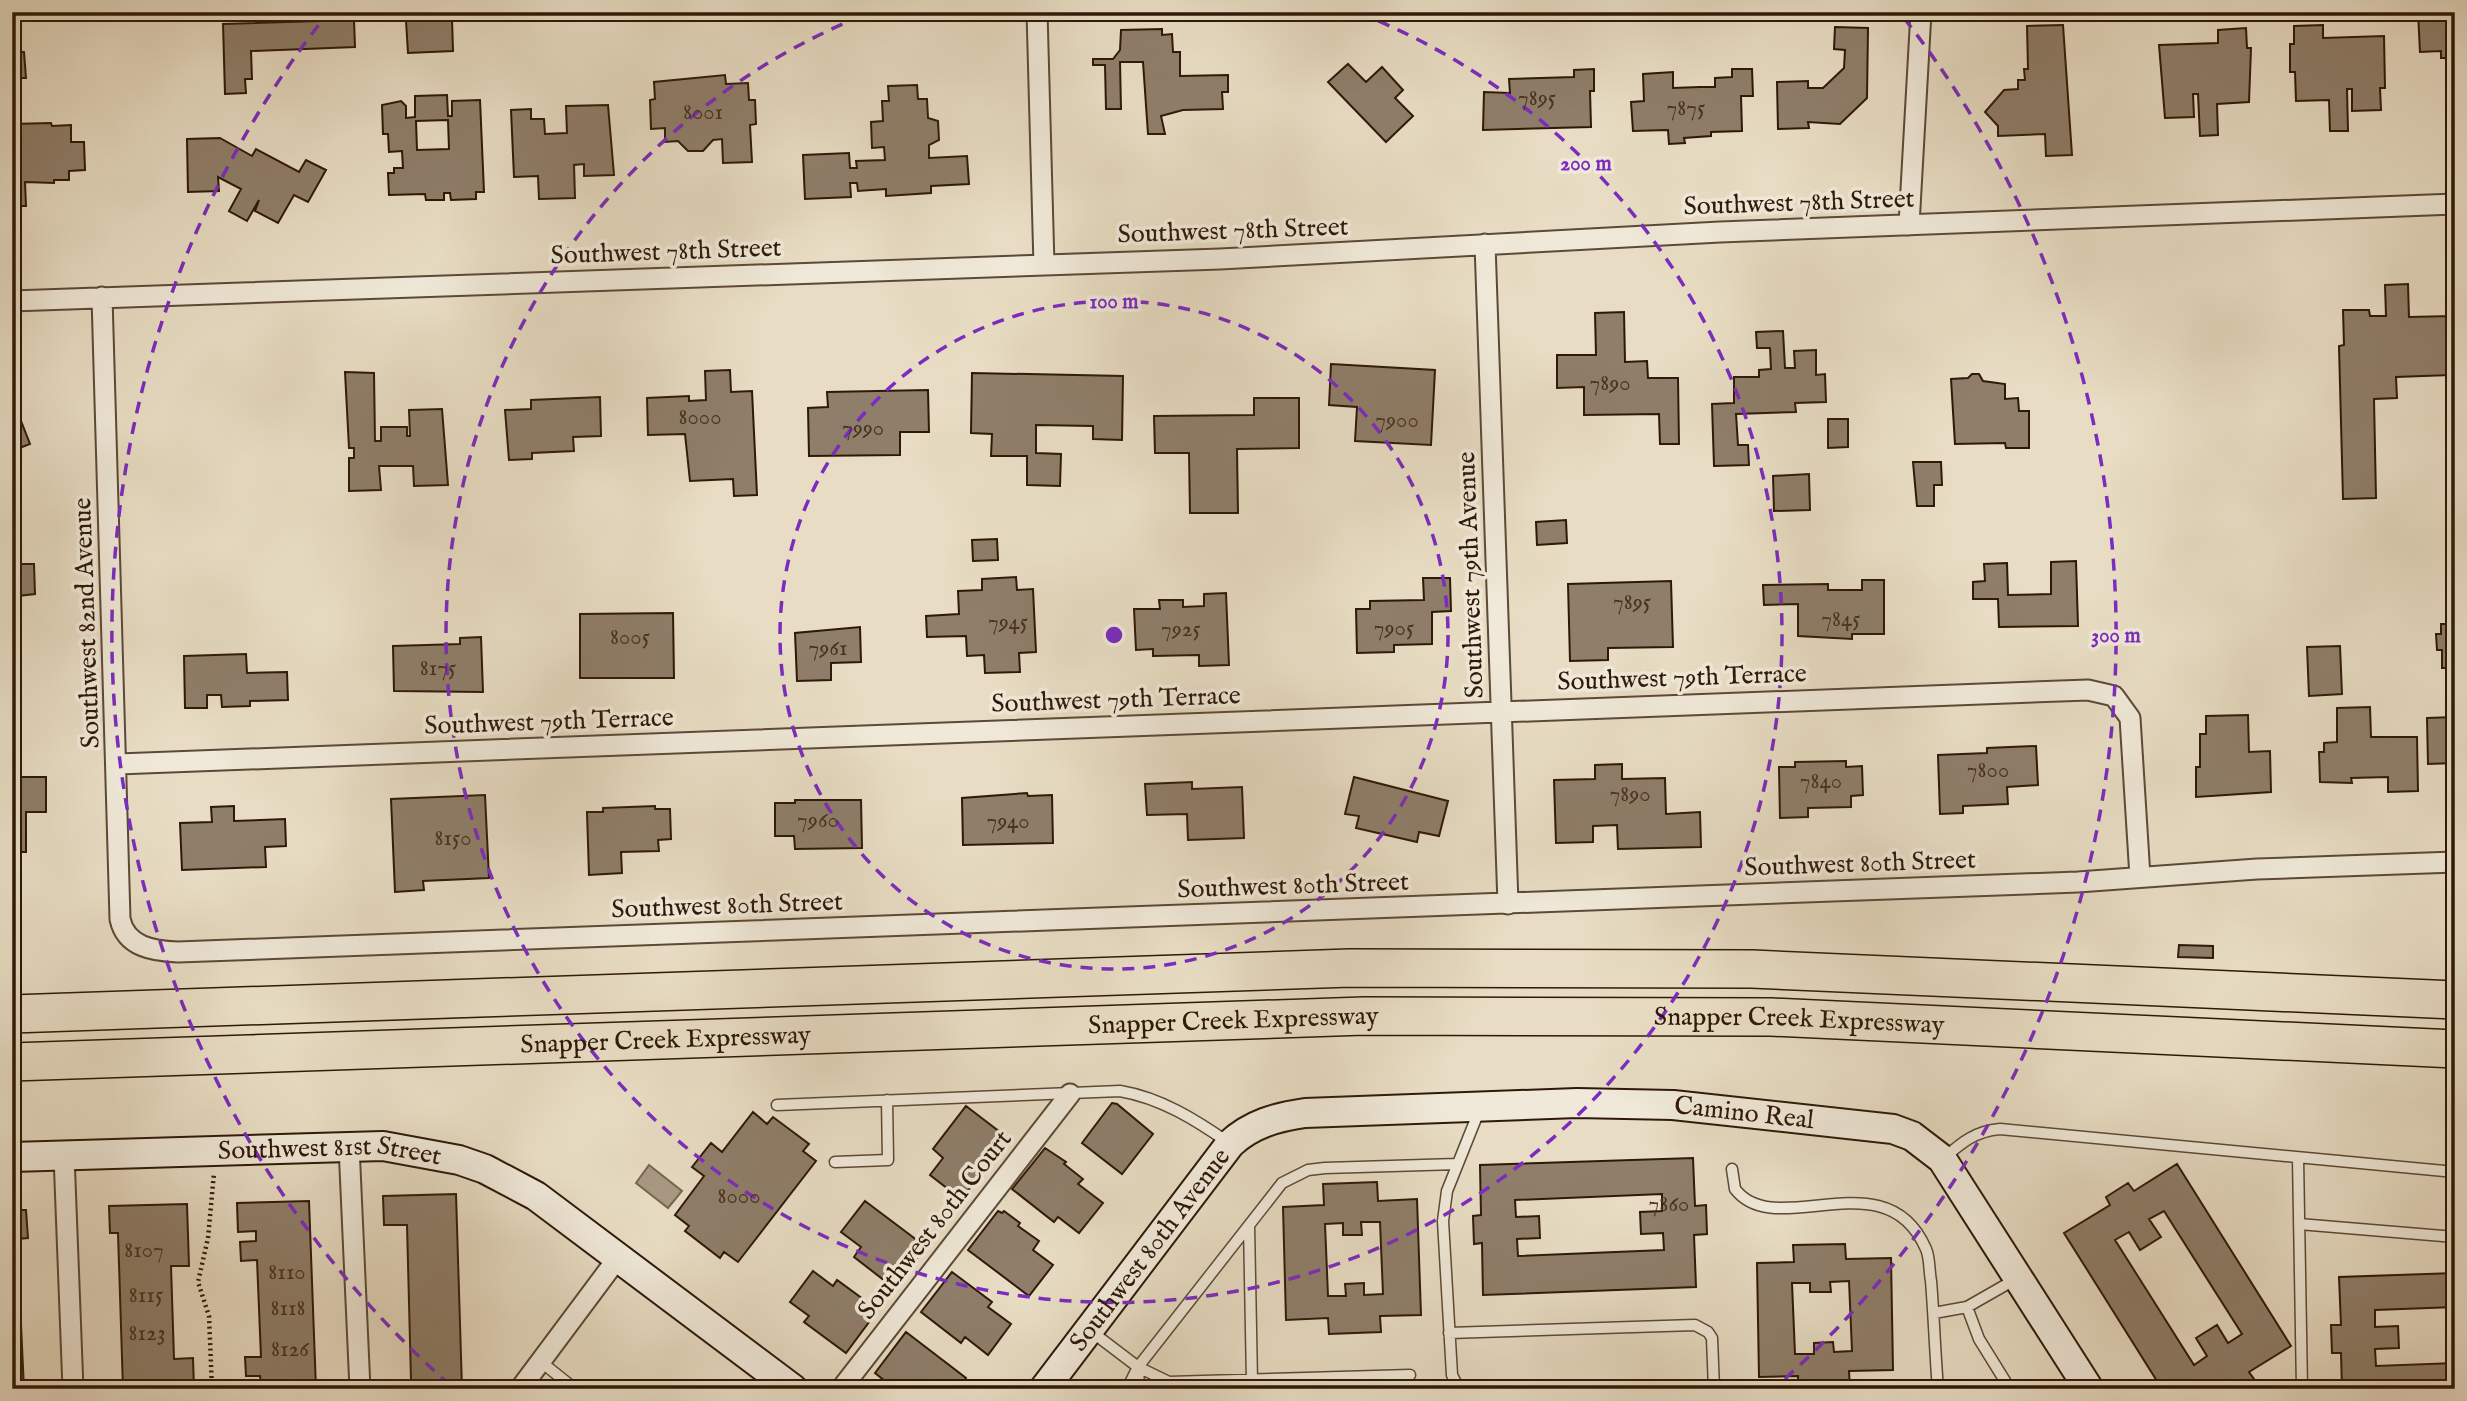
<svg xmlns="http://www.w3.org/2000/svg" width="2467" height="1401" viewBox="0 0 2467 1401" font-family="'IM FELL English',serif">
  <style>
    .water { fill: #a99a84; stroke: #786652; stroke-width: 2 }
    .building { fill: #8f7e6a; stroke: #2e1808; stroke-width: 2; fill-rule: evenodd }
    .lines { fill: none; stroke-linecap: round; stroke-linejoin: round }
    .lane-casing { stroke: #5c4937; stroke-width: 13 }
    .street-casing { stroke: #5c4937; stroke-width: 23 }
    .secondary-casing { stroke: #2e1808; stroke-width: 32 }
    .highway-casing { stroke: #2e1808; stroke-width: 40 }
    .path { stroke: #2e1808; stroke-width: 4.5; stroke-dasharray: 2 3.5; stroke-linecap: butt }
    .lane { stroke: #f0e9d9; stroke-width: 10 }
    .street { stroke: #f0e9d9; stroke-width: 19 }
    .secondary { stroke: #f0e9d9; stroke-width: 28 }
    .highway { stroke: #e8ddc4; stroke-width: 37 }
    .ring { fill: none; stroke: #7b2cbf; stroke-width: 3.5; stroke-dasharray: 12 9 }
    .labels { text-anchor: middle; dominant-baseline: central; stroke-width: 7; stroke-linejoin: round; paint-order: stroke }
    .number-label { font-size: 23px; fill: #463220 }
    .street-label { font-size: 26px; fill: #2e1808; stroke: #f0e9d9 }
    .centre { fill: #7b2cbf; stroke: #f0e9d9; stroke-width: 3.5 }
    .ring-label { font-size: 21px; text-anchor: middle; font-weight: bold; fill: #7b2cbf; stroke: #f0e9d9; stroke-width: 7; stroke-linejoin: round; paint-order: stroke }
  </style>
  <rect width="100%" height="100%" fill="#e8ddc4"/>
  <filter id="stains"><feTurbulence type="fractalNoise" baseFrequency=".00286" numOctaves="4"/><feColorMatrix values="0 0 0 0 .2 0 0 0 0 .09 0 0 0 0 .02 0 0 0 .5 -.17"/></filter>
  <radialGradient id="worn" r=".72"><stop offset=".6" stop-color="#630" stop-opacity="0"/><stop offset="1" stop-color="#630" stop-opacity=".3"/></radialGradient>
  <!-- water -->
  <path class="water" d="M649,1165L682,1191L668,1208L636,1183Z"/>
  <!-- building -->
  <path class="building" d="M1339,12H1364V17L1339,18Z
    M1768,12H1791V20H1768Z
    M2418,12H2455V58H2441V51L2420,52Z
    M452,19L453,51L408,53L406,21Z
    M354,20L355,47L251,51L252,79H245L246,93L225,94L223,24Z
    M2063,25L2072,155L2046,156L2045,134L1998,136V126L1985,112L2004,90L2018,89V80H2025L2024,69H2028L2027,26Z
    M2323,25V38L2384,36L2385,88H2380L2381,110L2352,111V89H2347L2348,131H2330L2329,100L2296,101L2295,72H2290V44H2294V26Z
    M1835,27L1868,28L1867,98L1840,124L1808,122L1809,128L1778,129L1777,82L1808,81V88H1823L1844,68L1845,50L1834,49Z
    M2246,28L2247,48H2251L2249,102L2217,104L2218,135L2200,136L2198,94H2193L2194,117L2165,118L2159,45L2218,43V30Z
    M1162,29V35L1172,34L1173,52H1180V76L1228,75V92H1222L1223,109L1183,110L1161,116L1165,134H1148L1143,62H1120L1121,109H1106L1105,65H1093V59H1113L1120,50L1121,30Z
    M12,52H24L26,78H14L12,84Z
    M1348,64L1366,82L1382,67L1403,90L1395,98L1413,116L1386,142L1328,82Z
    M1594,69V91H1590L1591,127L1483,130L1484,92L1510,93L1509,79L1574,77V70Z
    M1732,69H1752L1753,96H1741L1742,131L1711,132V136L1684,138L1685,143L1669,144L1668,130L1633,131L1631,102L1644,101L1643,74L1673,72V88L1700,87H1715V78L1732,77Z
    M725,75L726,84L748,83L749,100H755L756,124L750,125L752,162L723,163L722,139L713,140L703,151H688L678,141L665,142V128L651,129L650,100L655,99L654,82Z
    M917,85L918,99H927L928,118L938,121L939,140L929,145V158L967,156L969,184L931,186V193L886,196V189L858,191L857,183H850L851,197L805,199L803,155L849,153L850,168H857L856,161L885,160L884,147L872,148L871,122L883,121L882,101H889L888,86Z
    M447,95L448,116H452V101L480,100L484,192H476V199L451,200L450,193H444V200H426L425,194L389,195L388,173H394V168H403L402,151L389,152L388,134H383L382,105L401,101L406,106V118L415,117V96ZM448,120L449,149L417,150L416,121Z
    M608,105L614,175L584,176V164L574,165L575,198L539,199L538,176L514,177L511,110L531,109V119H544L545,134L567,133L566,106Z
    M51,123L52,126L71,125V142H84L85,170L69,171V180H54V183L25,182L26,206H12V124Z
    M220,138L252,156L256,149L299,172L306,160L326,170L308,202L294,195L278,223L255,211L259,200L247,221L229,211L241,189L218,177L219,191L188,192L187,139Z
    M2408,284L2409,317L2452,316L2455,391H2452L2451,375L2396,377L2397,398L2374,399L2376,498L2343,499L2339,346L2344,345L2343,310H2369L2370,316H2386L2385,285Z
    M1624,312L1625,362L1647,361L1648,378H1678L1679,444H1660L1659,414L1584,415V387L1557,388V355H1596L1595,313Z
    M1783,331L1785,368H1795L1794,351L1816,350V375L1825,374L1826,402L1795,403L1796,412L1736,414L1738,445H1748L1749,465L1714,466L1712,404L1734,403V377H1759V370L1771,369L1770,348H1757L1756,332Z
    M1331,364L1435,370L1431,445L1355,441L1357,407L1329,405Z
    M730,370L731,392L752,391L757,495L734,496L733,479L690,481L685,434L648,435L647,398L689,396V401L706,400L705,371Z
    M345,372L374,373L375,441H381V427H407V436H410L409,410L442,409L448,485L414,486L413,466H379L381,490L349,491V458H354V448H349Z
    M972,373L1123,376L1122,440L1093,439V426L1036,425V453L1061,454L1060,486L1027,485V456H991L992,434L971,433Z
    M1972,374H1979L1983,381L2005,384V399L2018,398L2019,411H2029V448H2006L2005,443L1955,444L1951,379L1968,378Z
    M928,390L929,432H900V455L809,456L808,408L828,407L827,392Z
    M600,397L601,436L573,437L574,451L532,453V459L509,460L505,410L531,409V400Z
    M12,398L30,444L12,451Z
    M1254,398H1299V448L1237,449L1238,513H1190L1189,453H1155L1154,416L1254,415Z
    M1828,419H1848V447L1828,448Z
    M1913,462H1941L1942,485H1934V506H1917Z
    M1809,474L1810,510L1774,511L1773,476Z
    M1566,520L1567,543L1537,545L1536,522Z
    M997,539L998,560L973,561L972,540Z
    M2076,561L2078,626L1999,627L1998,599H1973V582L1985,581L1984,564L2007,563L2008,595L2051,594V562Z
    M12,564H34L35,594L18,596L21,649L12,650Z
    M1016,577L1017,590L1033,589L1036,652L1019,653L1020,672L985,673L984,655L967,656L966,636L927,637L926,616L959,614L958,591L982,590V579Z
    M1423,578H1450L1451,611L1432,612V644L1394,645V652L1357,653L1356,609H1370V601L1424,600Z
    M1862,580H1884V634H1852V639L1798,636V604L1764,605L1763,585L1828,584V590H1862Z
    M1671,581L1673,647L1608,648V660L1570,661L1568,584Z
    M1226,593L1229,665L1199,666V655L1153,656V649L1136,650L1134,609H1160L1159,600H1183V607L1204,606V594Z
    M673,613L674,678H580V614Z
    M2441,624H2455V668H2442V650H2437L2436,634H2441Z
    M860,627L861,662L831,663V680L797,681L795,633Z
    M481,637L483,692L394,691L393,646L460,644V638Z
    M2340,646L2342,694L2309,696L2307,647Z
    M246,654L247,673L287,672L288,700L250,701V706L222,707L221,695H207V708H185L184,656Z
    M2370,707L2371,737H2417L2418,791L2388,792V777L2351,778L2352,783L2320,782L2319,752H2324V743L2337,742V708Z
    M2248,715L2249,752L2270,751L2271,792L2196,797V767H2200V734H2206V716Z
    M2455,717V763L2428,764L2427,718Z
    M2036,746L2038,785L2007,787L2008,804L1963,806V813L1940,814L1938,755L1987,753V748Z
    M12,755H18V777H46V812H26V852H12Z
    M1846,761V767L1862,766L1863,795L1851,796V807L1808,808V817L1780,818L1779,767H1795V762Z
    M1622,764V779L1665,778L1666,814L1700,812L1701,847L1618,849L1617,825L1593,826V842L1556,843L1554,780L1595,779V765Z
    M1354,777L1448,801L1439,836L1419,832L1417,842L1356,828L1359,816L1345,814Z
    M1192,782V789L1242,787L1244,838L1188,840L1187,814L1147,815L1145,784Z
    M1027,793L1028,796L1052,795L1053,843L963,845L962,798Z
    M485,795L489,878L423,881L424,890L395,892L391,799Z
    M795,800H861L862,848L795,849L794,836H775V803H795Z
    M234,806V821L285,819L286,846L265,847L266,867L182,870L180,823L212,822L211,807Z
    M655,806V809H670L671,839L658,840L659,851L621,852L622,873L589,875L587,812H603V808Z
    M2179,945L2213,946V958L2178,957Z
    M1112,1103L1117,1104L1153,1134L1122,1174L1082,1143Z
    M966,1106L1009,1139L961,1199L930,1175L943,1158L933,1149Z
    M753,1112L767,1124L773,1117L809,1144L803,1151L816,1161L738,1262L724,1252L720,1258L685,1231L689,1226L675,1215L704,1176L692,1167L711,1143L722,1152Z
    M1045,1148L1066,1162L1064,1164L1083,1179L1078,1184L1103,1203L1079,1233L1058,1217L1054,1222L1012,1189Z
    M1693,1158L1695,1206L1706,1205L1707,1234L1694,1235L1696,1287L1483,1295L1482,1243L1474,1244L1473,1216L1481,1215L1480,1165ZM1662,1194V1211L1640,1212L1641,1234L1663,1233L1664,1250L1518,1256L1517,1239L1540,1238L1539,1216L1516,1217L1515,1200Z
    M2177,1164L2291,1346L2249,1372L2254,1379L2238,1389H2162L2064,1233L2110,1205L2106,1197L2128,1183L2134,1191ZM2164,1211L2242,1334L2228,1343L2217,1325L2196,1338L2207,1356L2194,1365L2115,1240L2129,1232L2140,1250L2161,1237L2149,1219Z
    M1377,1182L1378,1201L1417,1199L1421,1315L1380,1316L1381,1332L1329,1334L1328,1318L1286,1320L1283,1207L1324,1205L1323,1184ZM1361,1222H1380L1383,1294L1364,1295V1283L1345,1284L1346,1296H1328L1325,1224L1343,1223V1235H1362Z
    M456,1194L462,1389H388V1381L411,1380L407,1225H384L383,1196Z
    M309,1201L316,1389H242V1386L261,1385L260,1376H246L245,1357H261L257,1260L241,1261L240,1242L256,1241V1231L238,1232L237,1203Z
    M865,1201L926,1247L894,1288L854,1257L861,1247L841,1232Z
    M187,1204L189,1266H171L174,1359L193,1358L194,1389H123L118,1233H110L109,1206Z
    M12,1210H26L28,1238L17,1239L24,1389H12Z
    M998,1211L1002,1213L1004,1211L1020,1223L1018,1226L1039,1241L1033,1250L1053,1265L1029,1296L968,1250Z
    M1845,1244L1846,1259L1891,1258L1893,1370L1849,1371L1850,1389H1798V1376L1759,1377L1757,1263L1794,1262L1793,1245ZM1849,1281L1852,1351L1834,1352L1833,1342L1814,1343V1354H1795L1792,1283H1810V1292H1831L1830,1282Z
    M813,1271L833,1286L837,1280L878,1310L846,1353L804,1322L809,1316L790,1302Z
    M952,1272L992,1302L988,1307L1011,1324L988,1355L965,1337L961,1343L921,1312Z
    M2455,1273V1307L2375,1310V1327L2398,1326L2399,1348L2375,1349L2376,1366L2455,1363V1389H2342L2341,1353H2332L2331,1325H2341L2339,1277Z
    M906,1332L966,1378L958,1389H895L875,1373Z"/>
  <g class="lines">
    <!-- lane casing -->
    <g class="lane-casing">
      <path id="lane" d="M777,1105L1120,1091C1161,1098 1196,1120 1229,1143
        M2298,1158L2302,1389
        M1943,1159C1961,1143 1975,1131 2000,1129L2455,1172
        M835,1162L888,1160L887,1100
        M1732,1169L1735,1189C1776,1243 1886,1156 1926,1249C1930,1258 1929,1271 1931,1281C1934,1317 1935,1353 1938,1389
        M2299,1224L2455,1237
        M1249,1225L1252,1382
        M1967,1307L1979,1339L2010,1389
        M1934,1313L1967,1307L2016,1279
        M1092,1332L1138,1367L1139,1389
        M1449,1333L1695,1325L1708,1332L1712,1338L1714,1389
        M540,1361L575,1389
        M1138,1367L1169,1382L1410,1375
        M1127,1389L1138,1367L1282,1183L1308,1170L1325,1168L1457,1164
        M1459,1389L1452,1375L1443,1221L1447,1191L1479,1111"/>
    </g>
    <!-- street casing -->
    <g class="street-casing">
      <path id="street" d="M1037,12L1044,265
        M1909,225L1921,12
        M1485,244L1508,904
        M102,297L120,919C126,947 153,951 178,952L2078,882L2257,869L2455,862
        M12,301L1220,259L1720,232L2455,204
        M118,764L2088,690L2114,696L2130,718L2140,877
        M349,1146L360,1389
        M64,1155L73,1389
        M520,1389L617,1259
        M841,1389L1070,1094"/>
    </g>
    <!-- secondary casing -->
    <g class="secondary-casing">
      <g id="secondary">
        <path id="s1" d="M12,1157L383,1146L459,1160L485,1169L536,1196L793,1389"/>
        <path id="s2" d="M1044,1389L1230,1144C1251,1124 1277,1117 1305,1113L1577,1103L1673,1105L1893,1129L1912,1136L1942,1159L2089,1389"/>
      </g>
    </g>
    <!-- highway casing -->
    <g class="highway-casing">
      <g id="highway">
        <path d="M12,1014L1350,968L1752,969L2455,1000"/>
        <path id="s3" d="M12,1062L1364,1016L1771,1017L2455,1049"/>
      </g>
    </g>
    <!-- path -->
    <path class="path" d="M212,1389L209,1316L198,1282L208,1238L214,1173"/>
    <!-- lane -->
    <use href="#lane" class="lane"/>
    <!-- street -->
    <use href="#street" class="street"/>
    <!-- secondary -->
    <use href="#secondary" class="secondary"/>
    <!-- highway -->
    <use href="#highway" class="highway"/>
  </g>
  <!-- distance rings -->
  <g class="ring">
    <circle cx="1114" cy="635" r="334"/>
    <path d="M1359 13A668 668 0 1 1 869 13"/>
    <path d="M450 1385A1002 1002 0 0 1 324 18M1904 18A1002 1002 0 0 1 1778 1385"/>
  </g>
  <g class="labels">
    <!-- number labels -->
    <g class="number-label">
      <text x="1537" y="98">7895</text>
      <text x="1686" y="108">7875</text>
      <text x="703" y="112">8001</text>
      <text x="1610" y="383">7890</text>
      <text x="700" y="417">8000</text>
      <text x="1397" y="420">7900</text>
      <text x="863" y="428">7990</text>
      <text x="1632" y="602">7895</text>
      <text x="1841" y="619">7845</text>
      <text x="1008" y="622">7945</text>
      <text x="1394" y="628">7905</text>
      <text x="1181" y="629">7925</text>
      <text x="630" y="637">8005</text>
      <text x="828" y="648">7961</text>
      <text x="438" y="668">8175</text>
      <text x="1988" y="770">7800</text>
      <text x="1821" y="781">7840</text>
      <text x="1630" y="794">7890</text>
      <text x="818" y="820">7960</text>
      <text x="1008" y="821">7940</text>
      <text x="453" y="838">8150</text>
      <text x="739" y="1196">8000</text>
      <text x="1669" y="1204">7860</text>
      <text x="144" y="1250">8107</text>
      <text x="287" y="1272">8110</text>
      <text x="146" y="1295">8115</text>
      <text x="288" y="1308">8118</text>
      <text x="147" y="1333">8123</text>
      <text x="290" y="1349">8126</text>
    </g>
    <!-- street labels -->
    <g class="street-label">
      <text transform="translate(1799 203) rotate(-2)">Southwest 78th Street</text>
      <text transform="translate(1233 231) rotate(-2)">Southwest 78th Street</text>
      <text transform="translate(666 252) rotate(-2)">Southwest 78th Street</text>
      <text transform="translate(1471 575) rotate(-92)">Southwest 79th Avenue</text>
      <text transform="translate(87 623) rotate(-92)">Southwest 82nd Avenue</text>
      <text transform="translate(1682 678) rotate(-2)">Southwest 79th Terrace</text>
      <text transform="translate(1116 700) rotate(-2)">Southwest 79th Terrace</text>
      <text transform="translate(549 722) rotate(-2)">Southwest 79th Terrace</text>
      <text transform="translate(1860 864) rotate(-2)">Southwest 80th Street</text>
      <text transform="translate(1293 886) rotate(-2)">Southwest 80th Street</text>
      <text transform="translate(727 906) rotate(-2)">Southwest 80th Street</text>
      <text stroke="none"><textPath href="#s3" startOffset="1788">Snapper Creek Expressway</textPath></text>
      <text stroke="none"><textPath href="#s3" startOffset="1222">Snapper Creek Expressway</textPath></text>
      <text stroke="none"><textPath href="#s3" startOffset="654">Snapper Creek Expressway</textPath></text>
      <text stroke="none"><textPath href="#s2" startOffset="830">Camino Real</textPath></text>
      <text stroke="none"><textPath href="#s1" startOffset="318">Southwest 81st Street</textPath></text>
      <text transform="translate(935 1225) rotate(-52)">Southwest 80th Court</text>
      <text stroke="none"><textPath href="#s2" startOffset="175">Southwest 80th Avenue</textPath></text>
    </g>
  </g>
  <circle cx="1114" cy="635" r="10" class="centre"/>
  <g class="ring-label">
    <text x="1586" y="170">200 m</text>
    <text x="1114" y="308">100 m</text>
    <text x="2116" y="642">300 m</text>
  </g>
  <!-- margin -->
  <rect width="2467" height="1401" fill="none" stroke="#e8ddc4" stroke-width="42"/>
  <rect x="14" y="14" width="2439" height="1373" fill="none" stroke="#2e1808" stroke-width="3.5"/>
  <rect x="21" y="21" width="2425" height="1359" fill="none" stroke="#2e1808" stroke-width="2"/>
  <rect width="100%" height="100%" filter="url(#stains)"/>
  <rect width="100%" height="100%" fill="url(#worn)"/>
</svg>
